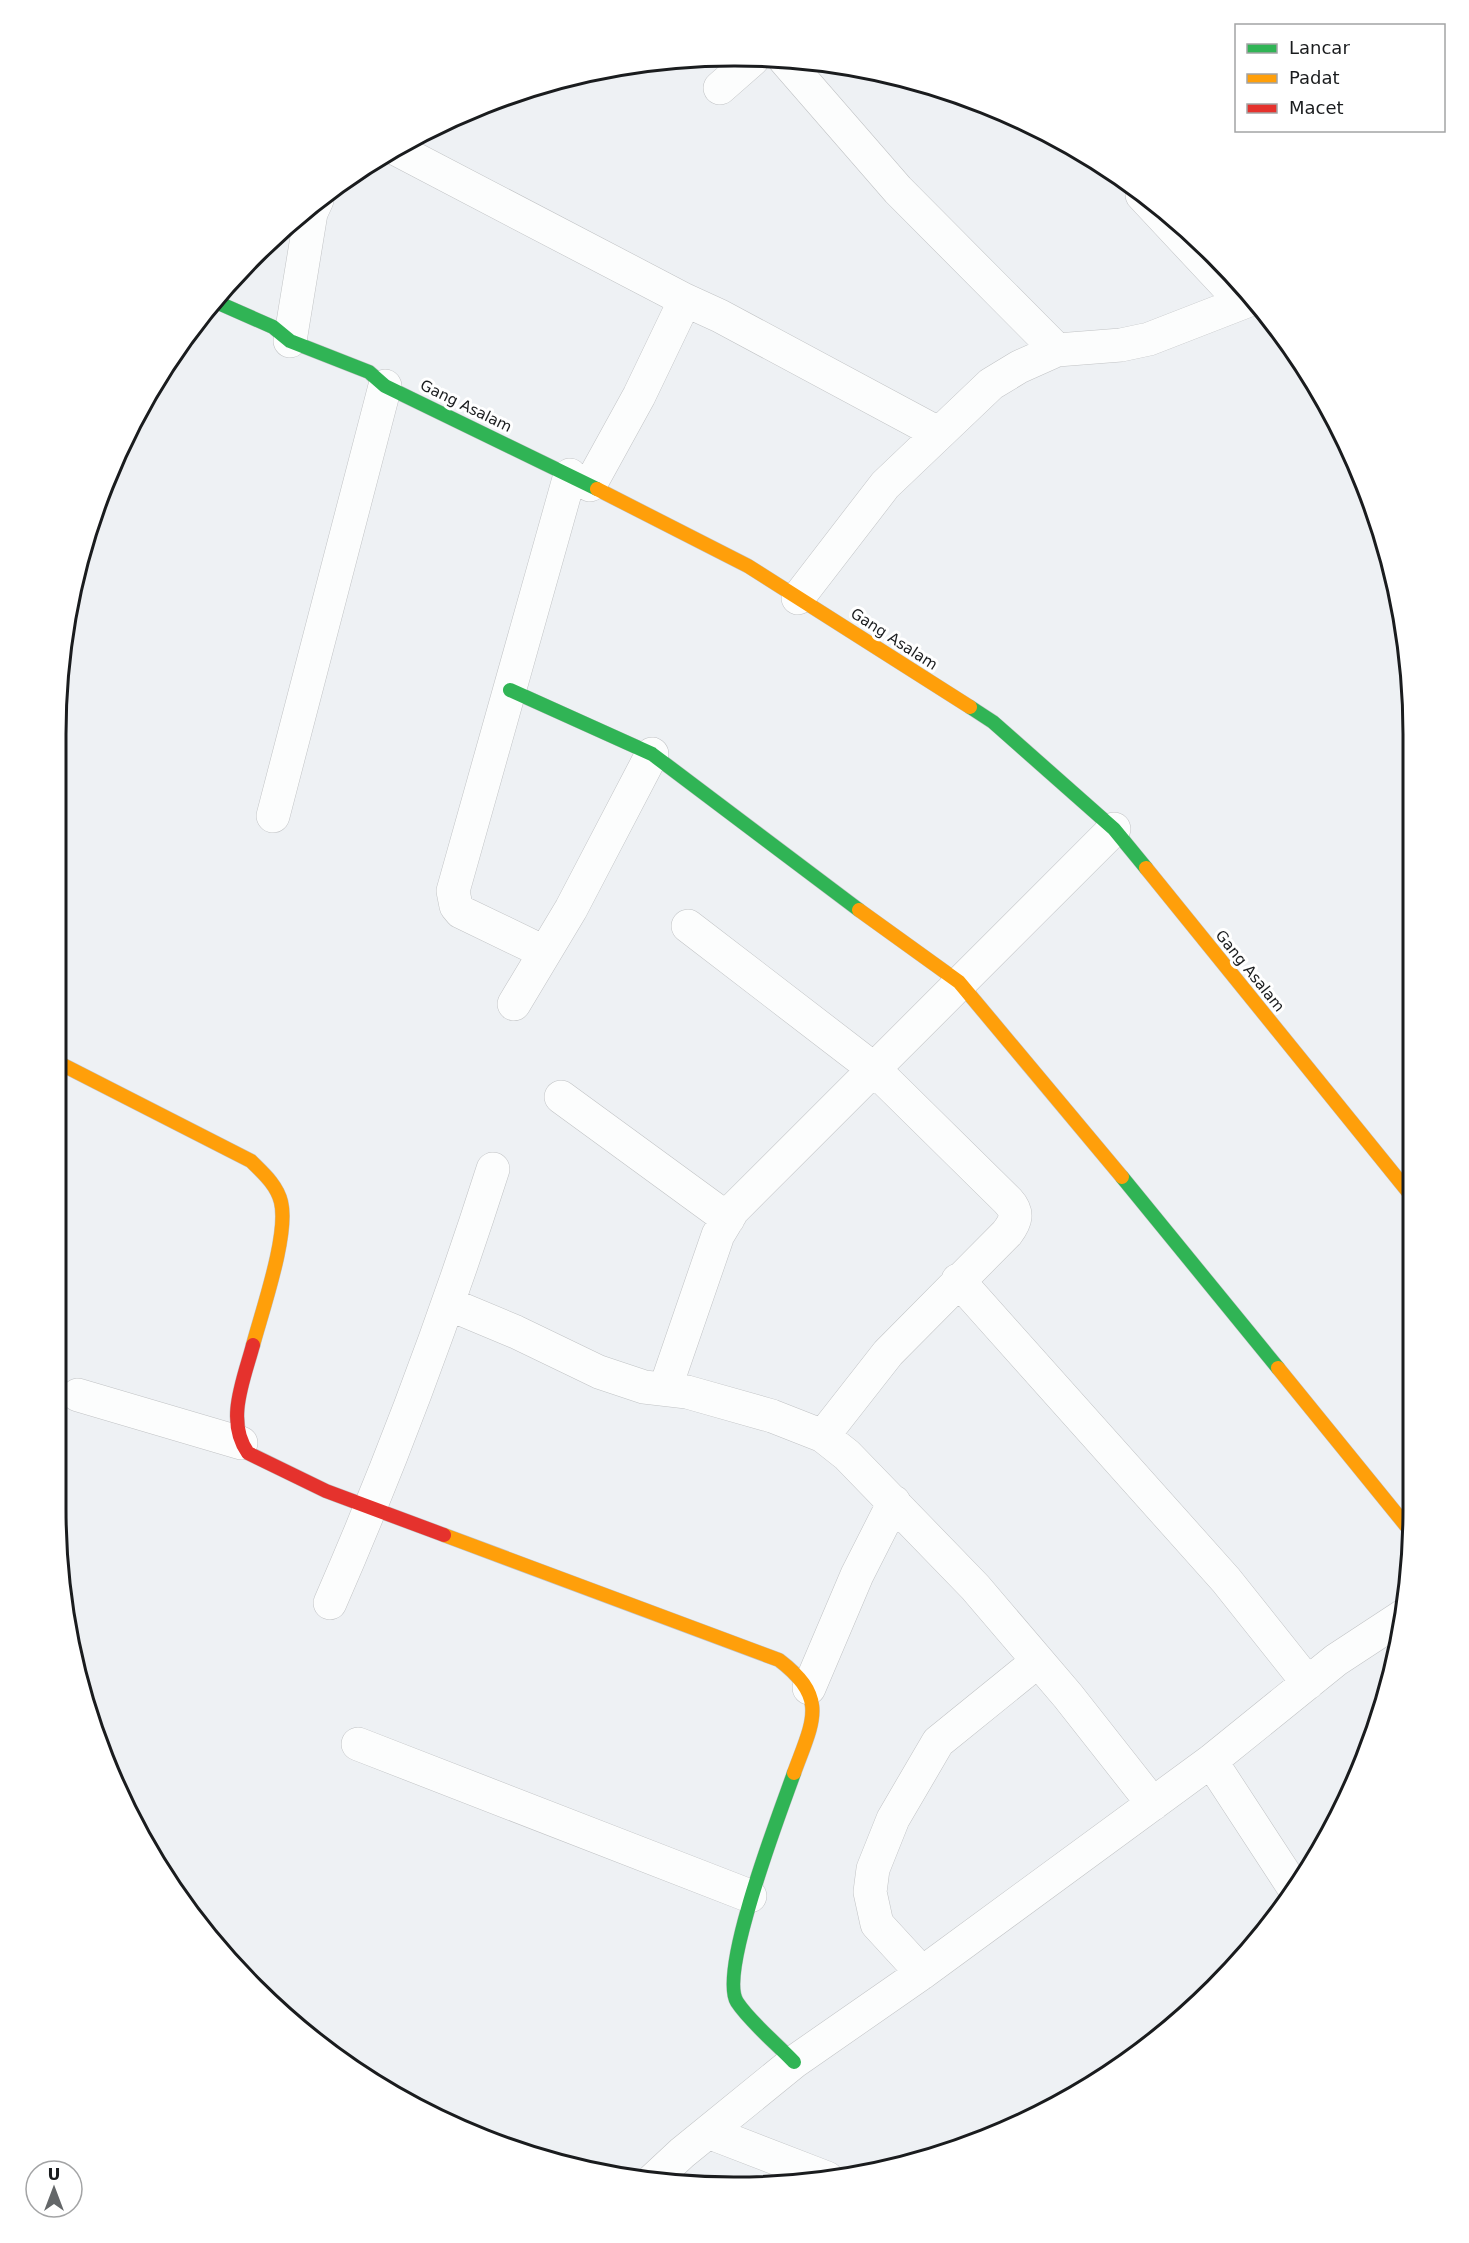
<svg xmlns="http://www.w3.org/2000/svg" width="1469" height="2243" viewBox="0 0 1469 2243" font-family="'DejaVu Sans',sans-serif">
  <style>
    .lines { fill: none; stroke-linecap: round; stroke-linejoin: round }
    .street-casing { stroke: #c1c3c5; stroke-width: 34 }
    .fast-casing { stroke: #c1c3c5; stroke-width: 15 }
    .slow-casing { stroke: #c1c3c5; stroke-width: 15 }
    .jam-casing { stroke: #c1c3c5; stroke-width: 15 }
    .street { stroke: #fcfdfd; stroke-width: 33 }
    .fast { stroke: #30b455; stroke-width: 14 }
    .slow { stroke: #ff9f0a; stroke-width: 14 }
    .jam { stroke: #e5322d; stroke-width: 14 }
    .labels { text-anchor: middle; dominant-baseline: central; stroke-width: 6; stroke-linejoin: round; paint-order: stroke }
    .street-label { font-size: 15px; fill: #1a1c1e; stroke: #fff }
    .rim { fill: none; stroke: #1a1c1e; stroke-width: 3 }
  </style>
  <rect width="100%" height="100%" fill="#eef1f4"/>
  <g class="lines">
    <!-- street casing -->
    <g class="street-casing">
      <path id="street" d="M785,60L898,190L1057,350
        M720,88L753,59
        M396,149L685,300
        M1142,195L1242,302
        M290,341L311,213L317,200
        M590,485L639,396L685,300L720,316L938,433
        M798,598L885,485L991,384L1019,367L1057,350L1121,345L1149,339L1252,299
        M273,816L385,386
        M688,926L874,1069L1008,1201C1019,1213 1016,1221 1007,1233L888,1353L823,1436
        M544,952L461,912L456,906L453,891L570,475
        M514,1004L571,909L652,754
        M561,1097L728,1219
        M958,1280L1226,1580L1308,1683
        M449,1304L516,1332L599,1372L644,1387L687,1392L772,1416L823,1436L847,1455L975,1587L1068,1696L1153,1804
        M665,1389L718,1235L733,1210L1114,829
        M78,1395L241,1443
        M330,1603C392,1461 446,1316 493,1169
        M809,1688L857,1575L894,1502
        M358,1744L750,1896
        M1211,1761L1292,1885
        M922,1973L877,1924L870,1892L873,1869L893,1819L938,1742L1038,1661
        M708,2132L827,2178
        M653,2180L682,2153L794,2062L922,1973L1211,1761L1336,1660L1403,1616"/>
    </g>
    <!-- fast casing -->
    <g class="fast-casing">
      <path id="fast" d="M214,301L273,327L290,341L369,372L385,386L597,489
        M510,690L652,754L859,910
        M970,707L993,722L1114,829L1146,868
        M1122,1177L1278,1368
        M794,2062C777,2044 750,2022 737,2002C718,1972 781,1810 794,1773"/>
    </g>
    <!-- slow casing -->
    <g class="slow-casing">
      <path id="slow" d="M597,489L748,566L970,707
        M1146,868L1410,1194
        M859,910L959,982L1122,1177
        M61,1064L251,1161C263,1173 277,1185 281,1202C289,1234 262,1311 253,1345
        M1278,1368L1408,1528
        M444,1535L779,1660C829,1698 813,1721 794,1773"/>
    </g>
    <!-- jam casing -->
    <g class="jam-casing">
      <path id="jam" d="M253,1345C244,1379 225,1421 248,1453L326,1491L444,1535"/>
    </g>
    <!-- street -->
    <use href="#street" class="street"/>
    <!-- fast -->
    <use href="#fast" class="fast"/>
    <!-- slow -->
    <use href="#slow" class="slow"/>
    <!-- jam -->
    <use href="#jam" class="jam"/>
  </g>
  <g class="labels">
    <!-- street labels -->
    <g class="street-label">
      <text transform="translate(466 406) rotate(26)">Gang Asalam</text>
      <text transform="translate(894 639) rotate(33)">Gang Asalam</text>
      <text transform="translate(1250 971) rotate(51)">Gang Asalam</text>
    </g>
  </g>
  <!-- crop -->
  <path d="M0 0H1469V2243H0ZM734 66H735A668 668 0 0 1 1403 734V1509A668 668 0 0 1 735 2177H734A668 668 0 0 1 66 1509V734A668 668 0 0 1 734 66Z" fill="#fff" fill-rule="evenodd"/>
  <path class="rim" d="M734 66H735A668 668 0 0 1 1403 734V1509A668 668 0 0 1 735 2177H734A668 668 0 0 1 66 1509V734A668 668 0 0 1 734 66Z"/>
  <!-- legend -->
  <rect x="1235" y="24" width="210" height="108" fill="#ffffff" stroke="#a3a4a5" stroke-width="1.5"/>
  <rect x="1247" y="44" width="30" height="9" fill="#30b455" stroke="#a3a4a5" stroke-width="1.5"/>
  <text x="1289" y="54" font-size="18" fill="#1a1c1e">Lancar</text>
  <rect x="1247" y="74" width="30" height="9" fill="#ff9f0a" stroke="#a3a4a5" stroke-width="1.5"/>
  <text x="1289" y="84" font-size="18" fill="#1a1c1e">Padat</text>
  <rect x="1247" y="104" width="30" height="9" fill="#e5322d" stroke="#a3a4a5" stroke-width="1.5"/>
  <text x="1289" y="114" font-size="18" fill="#1a1c1e">Macet</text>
  <!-- north arrow -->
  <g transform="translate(54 2189)"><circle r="28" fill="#ffffff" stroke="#a3a4a5" stroke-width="1.5"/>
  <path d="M0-4.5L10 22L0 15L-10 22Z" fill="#646769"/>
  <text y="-9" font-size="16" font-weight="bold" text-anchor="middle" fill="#1a1c1e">U</text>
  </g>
</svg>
